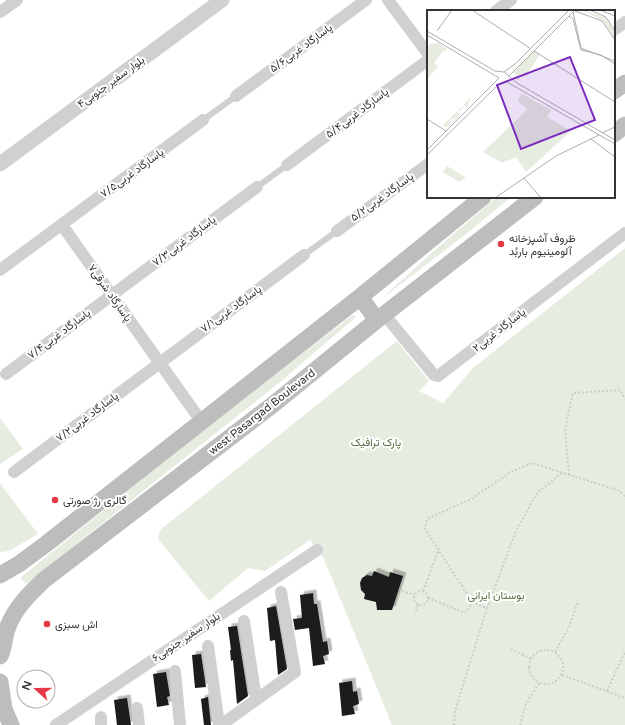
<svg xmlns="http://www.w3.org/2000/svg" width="625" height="725" viewBox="0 0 625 725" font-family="'Varela Round',Vazirmatn,sans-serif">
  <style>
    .green { fill: #e6ecdf }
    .building { fill: #1a1a1a; filter: url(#shadow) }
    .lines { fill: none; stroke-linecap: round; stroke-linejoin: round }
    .path { stroke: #cdcdcd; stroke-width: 2; stroke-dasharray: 2 2; stroke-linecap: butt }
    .service { stroke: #d0d0d0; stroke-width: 6 }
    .minor { stroke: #d0d0d0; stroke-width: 12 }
    .tertiary { stroke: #d0d0d0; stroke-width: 15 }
    .secondary { stroke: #bdbdbd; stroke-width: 17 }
    .poi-dot { fill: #e63946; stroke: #fff; stroke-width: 1.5 }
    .labels { text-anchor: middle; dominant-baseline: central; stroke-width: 4; stroke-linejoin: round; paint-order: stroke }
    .street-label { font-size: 11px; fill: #333; stroke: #fff }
    .poi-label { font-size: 11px; fill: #333; stroke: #fff; text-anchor: start }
    .park-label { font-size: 11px; fill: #56703f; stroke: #fff }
    .inset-road { fill: none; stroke: #adadad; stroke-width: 1 }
    .view { fill: #7b2cbf; fill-opacity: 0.15; stroke: #7b2cbf; stroke-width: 2 }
    .inset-edge { fill: none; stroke: #333; stroke-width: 2 }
  </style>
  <defs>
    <filter id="shadow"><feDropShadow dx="3.5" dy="-3.5" stdDeviation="0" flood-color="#0004"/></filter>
  </defs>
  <rect width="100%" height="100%" fill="#fff"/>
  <!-- green -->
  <path class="green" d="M497,197H511L470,231L380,300L436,249Z
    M625,248V725H392L324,559L310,540L265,571L248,568L209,601L158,539L160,530L397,341L429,381L419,391L443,403L474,367Z
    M353,315L356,317L279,383L26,584L20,578L193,438Z
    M0,418L23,449L0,464Z
    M0,483L38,534L9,551L0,552Z"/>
  <!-- building -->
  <path class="building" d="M374,571L389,577L390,572L403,576L392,610H377L376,602L364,599L365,594L361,590L360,583L362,578L367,575L372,576Z
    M313,593L314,604H317L323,642L327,641L329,654L323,656L325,664L313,666L309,628L295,630L293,619L302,618L300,595Z
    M276,606L287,669L278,675L275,640L270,641L267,608Z
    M237,626L248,696L237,704L233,660L231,661L230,650H231L228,627Z
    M201,654L206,687L195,688L192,655Z
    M166,672L170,696L167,697L169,705L157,707L153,674Z
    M352,681L353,692L357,691L359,704L353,706L355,714L342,716L339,683Z
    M208,697L211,725H204L201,699Z
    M127,698L131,725H117L114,700Z"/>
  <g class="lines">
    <!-- path -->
    <path class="path" d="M562,473L537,493L516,531L487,608L473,603L425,529L427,519L471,499L511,472L532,463L620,491L625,497
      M569,475L565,430L573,393L620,390L625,399
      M414 598a7 7 0 1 1 14 0a7 7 0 1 1-14 0Z
      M402,591L414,595
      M423,591L439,549
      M428,598L465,613L473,603
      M416,611L418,605
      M511,649L531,659
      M529 667a17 17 0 1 1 34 0a17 17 0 1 1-34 0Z
      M555,652L567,631L578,602
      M562,675L625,698
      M607,691L625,652
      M454,725L455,711L487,608
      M520,725L526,704L539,683"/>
    <!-- service -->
    <path class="service" d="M203,120L236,96
      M257,187L287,165
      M304,255L337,231"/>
    <!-- minor -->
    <path class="minor" d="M388,0L428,54
      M496,11L511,0
      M0,12L17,0
      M614,30L625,22
      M236,96L366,0
      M287,165L428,60
      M62,225L201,421
      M337,231L428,164
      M0,270L203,120
      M384,314L434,375L438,376L625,233
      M6,374L257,187
      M14,472L304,255
      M244,621L256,699
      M208,646L219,725
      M175,671L180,725
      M137,708L139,725
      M101,717V725
      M56,725L317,550
      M221,725L295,672L281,592"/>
    <!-- tertiary -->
    <path class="tertiary" d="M0,164L222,0"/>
    <!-- secondary -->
    <path class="secondary" d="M614,91L625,83
      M614,134L625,125
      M360,297L377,320
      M0,575L19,564L46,544L360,297L483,197
      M0,656C4,648 4,638 7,629C14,609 29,594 44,580L275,403L377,320L535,197
      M0,682L4,709L11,725"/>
  </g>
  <!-- markers -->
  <g class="poi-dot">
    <circle cx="501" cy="244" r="4"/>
    <circle cx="55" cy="500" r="4"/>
    <circle cx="47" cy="624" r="4"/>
  </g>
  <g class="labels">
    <!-- street labels -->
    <g class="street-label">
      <text transform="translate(301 48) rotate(-36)">پاسارگاد غربی۵/۶</text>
      <text transform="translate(111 82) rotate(-36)">بلوار سفیر جنوبی۴</text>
      <text transform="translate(357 113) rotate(-37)">پاسارگاد غربی۵/۴</text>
      <text transform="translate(132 173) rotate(-36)">پاسارگاد غربی۷/۵</text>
      <text transform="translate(382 197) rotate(-36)">پاسارگاد غربی۵/۲</text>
      <text transform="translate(184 241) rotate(-37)">پاسارگاد غربی۷/۳</text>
      <text transform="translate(110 293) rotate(55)">پاسارگاد شرقی۷</text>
      <text transform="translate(231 309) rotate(-36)">پاسارگاد غربی۷/۱</text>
      <text transform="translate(499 330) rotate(-38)">پاسارگاد غربی۲</text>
      <text transform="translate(59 334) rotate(-37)">پاسارگاد غربی۷/۴</text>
      <text transform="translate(262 412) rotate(-38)">west Pasargad Boulevard</text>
      <text transform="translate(87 417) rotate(-37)">پاسارگاد غربی۷/۲</text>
      <text transform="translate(186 637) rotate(-34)">بلوار سفیر جنوبی۶</text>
    </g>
    <!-- poi labels -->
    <g class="poi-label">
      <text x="509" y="238">ظروف آشپزخانه<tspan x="509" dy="13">آلومینیوم باربُد</tspan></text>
      <text x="63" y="500">گالری رژ صورتی</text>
      <text x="55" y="624">اش سبزی</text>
    </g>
    <!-- park labels -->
    <g class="park-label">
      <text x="376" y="442">پارک ترافیک</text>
      <text x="496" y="595">بوستان ایرانی</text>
    </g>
  </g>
  <!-- overview -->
  <g transform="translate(427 10)">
    <rect width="188" height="188" fill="#fff"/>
    <path d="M155,0L178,7L188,22V29L176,11ZM11,33L20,39L18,42L16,41L7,53L11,56L0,70V38L3,34ZM107,41L113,44L99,66L95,64L91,71L87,62ZM95,84L124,100L120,107L144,121L99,162L89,147L75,153L56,142L99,101L100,99L90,91ZM44,87L41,95L31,102L33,105H30L31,108L26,112L30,108L25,109L21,117L15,116L34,98L38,97L37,94ZM20,156L30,162L39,168L32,172L16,162Z" fill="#e6ecdf"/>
    <path class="inset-road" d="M45,0L104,39M163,0L179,7L188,21M173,0L188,6M148,1L175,11L188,30M146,2L154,38L188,51M142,6L146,9L154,40L174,45L188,54M0,21L68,61L77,62L88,54L142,0M10,21L25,0M0,25L72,68M107,41L188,92M77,62L90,73L188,130M82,66L148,0M0,109L19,121M175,123L188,117M164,129L188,147M0,140L72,68M0,145L71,75L80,72L188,134M97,168L114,188M68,188L129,146L172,125"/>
    <path class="view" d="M143,47L168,110L94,139L70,75Z"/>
    <rect width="188" height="188" class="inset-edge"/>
  </g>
  <!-- north arrow -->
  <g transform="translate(36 689) rotate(291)"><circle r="19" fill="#ffffff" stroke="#adadad"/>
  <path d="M0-3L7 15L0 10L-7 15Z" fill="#e63946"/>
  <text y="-6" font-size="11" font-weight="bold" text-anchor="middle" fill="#333333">N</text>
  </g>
</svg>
